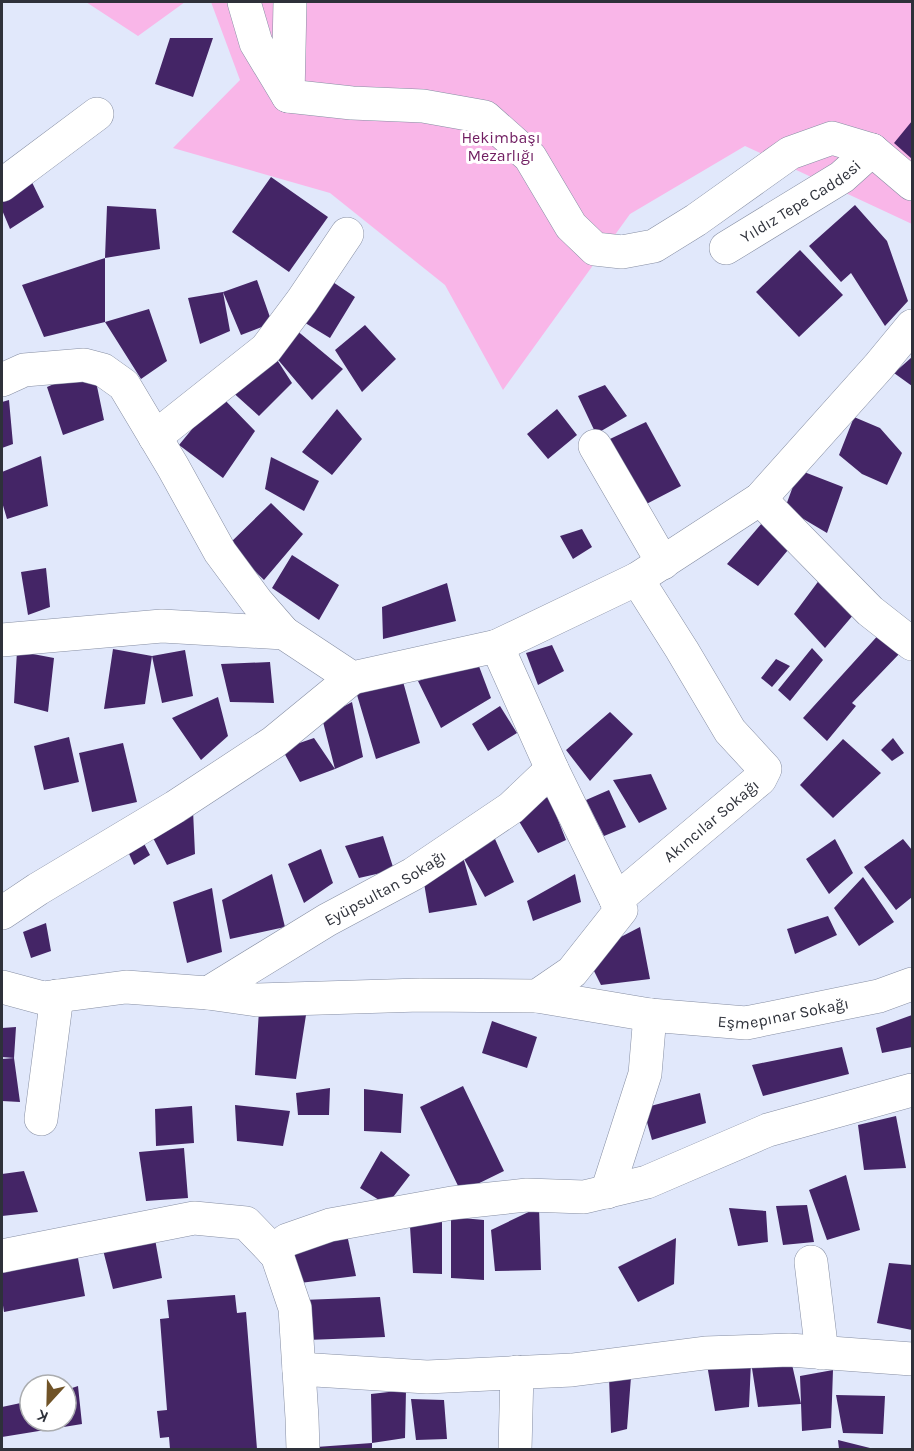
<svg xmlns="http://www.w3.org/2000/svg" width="914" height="1451" viewBox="0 0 914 1451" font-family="Karla,sans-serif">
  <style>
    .green { fill: #f9b6e8 }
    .building { fill: #442566 }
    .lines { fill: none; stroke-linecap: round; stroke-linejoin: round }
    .minor-casing { stroke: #868ea3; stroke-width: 34 }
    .minor { stroke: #fff; stroke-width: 33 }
    .labels { text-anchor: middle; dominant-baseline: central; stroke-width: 6; stroke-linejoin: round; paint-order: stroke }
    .park-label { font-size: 16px; fill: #701d61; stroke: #fff }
    .street-label { font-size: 16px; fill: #2e313a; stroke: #fff }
  </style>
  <rect width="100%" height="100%" fill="#e1e8fb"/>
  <!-- green -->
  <path class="green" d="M86,2H185L138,36Z
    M211,2H912V224L745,146L630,214L503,390L445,285L330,193L173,148L240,80Z"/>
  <!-- building -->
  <path class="building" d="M170,38H213L193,97L155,84Z
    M912,121V159L894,143Z
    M27,172L44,207L10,229L2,210V187Z
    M271,177L328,217L289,272L232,232Z
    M855,205L887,241L908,301L885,326L851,273L841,282L809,246Z
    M107,206L156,209L160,249L105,258V322L149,309L167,361L141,379L105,322L44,337L22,285L105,258Z
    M800,250L843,295L799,337L756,292Z
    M327,278L355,297L330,338L302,321Z
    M257,280L272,323L241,335L223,292Z
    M223,292L230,331L200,344L188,298Z
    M365,325L396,359L362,392L335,350Z
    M295,329L343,369L312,400L274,355Z
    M274,355L292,383L259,416L229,389Z
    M912,357V386L894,373Z
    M93,367L104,420L63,435L47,387Z
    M605,385L627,416L596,434L578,396Z
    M220,395L255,431L223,478L179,445Z
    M9,400L13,444L2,448V402Z
    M337,409L362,439L332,475L302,452Z
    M557,409L577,435L548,459L527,434Z
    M854,417L880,428L902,453L887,485L862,474L839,455Z
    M646,422L681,486L633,511L595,446Z
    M41,456L48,506L7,519L2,502V472Z
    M271,457L319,481L304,511L265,489Z
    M799,470L843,487L827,533L785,508Z
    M271,503L303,534L264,580L228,545Z
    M762,523L798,538L758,586L727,564Z
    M582,529L592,547L573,559L560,536Z
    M292,555L339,585L319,620L272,588Z
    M46,568L50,607L28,615L21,572Z
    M823,575L860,607L825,648L794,614Z
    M447,583L456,621L383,639L382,607Z
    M882,631L901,652L852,703L856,706L827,741L803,718Z
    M552,645L564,671L538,685L526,653Z
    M812,648L823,660L790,701L778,690Z
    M113,649L152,656L145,704L104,709Z
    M185,650L193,696L162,703L152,656Z
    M17,651L54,658L48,712L14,703Z
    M776,659L790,666L772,687L761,678Z
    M477,661L491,698L441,728L418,681Z
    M270,662L274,703L230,702L221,664Z
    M399,667L420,743L376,759L352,678Z
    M218,697L228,736L201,760L172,718Z
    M352,702L363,757L335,769L300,782L282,749L314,738L335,769L322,718Z
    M500,706L517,733L488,751L472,724Z
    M610,712L633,734L590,781L566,750Z
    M69,737L79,782L44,790L34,746Z
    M893,738L904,753L892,761L881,750Z
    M843,739L881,773L833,818L800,785Z
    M123,743L137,802L92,812L79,753Z
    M651,774L667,809L639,823L613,780Z
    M609,790L626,827L604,836L586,800Z
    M549,797L566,840L538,853L511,808Z
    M193,810L195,854L167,865L151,834Z
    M488,823L514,882L485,897L463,857L477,905L429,913L424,883Z
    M137,830L150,855L134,865L126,847Z
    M383,836L394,870L359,878L345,846Z
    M835,839L853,873L829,894L806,859Z
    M903,839L912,850V897L896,910L864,867Z
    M321,849L333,883L304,903L288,864Z
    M272,874L285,927L230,939L222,900Z
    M575,874L581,902L533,921L527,901Z
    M863,877L894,922L859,946L834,908Z
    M212,888L222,952L187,963L173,902Z
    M828,916L837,935L795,954L787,929Z
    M46,923L51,951L31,958L23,932Z
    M640,927L650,979L601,985L586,955Z
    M259,1010L306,1015L296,1079L255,1075Z
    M912,1015V1047L882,1053L876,1028Z
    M492,1021L537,1037L527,1068L482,1053Z
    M16,1027L14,1058L2,1057V1028Z
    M842,1047L849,1074L763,1096L752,1065Z
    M14,1058L20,1102L2,1101V1059Z
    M463,1086L504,1171L461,1192L420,1107Z
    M330,1088L329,1115H298L296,1093Z
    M364,1089L403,1094L401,1133L364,1131Z
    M700,1093L706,1123L652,1140L643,1108Z
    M235,1105L290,1111L283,1146L237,1141Z
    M192,1106L194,1143L156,1146L155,1109Z
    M896,1116L906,1168L864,1170L858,1125Z
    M184,1148L188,1198L146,1201L139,1152Z
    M381,1151L410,1175L387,1205L360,1188Z
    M24,1171L38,1212L2,1216V1174Z
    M846,1175L860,1230L827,1240L809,1190Z
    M807,1205L814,1242L783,1245L776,1206Z
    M539,1207L541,1270L495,1271L491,1230Z
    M729,1208L766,1211L768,1242L738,1246Z
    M409,1211L442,1213V1274L413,1273Z
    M451,1217L484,1220V1280L451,1278Z
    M346,1230L356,1276L300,1283L287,1240Z
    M676,1238L674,1284L638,1302L618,1267Z
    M155,1239L162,1278L113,1289L103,1250Z
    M75,1242L85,1296L4,1312L2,1299V1262Z
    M889,1263L912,1265V1330L877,1323Z
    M235,1295L237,1313L246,1312L257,1449H170L169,1437L160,1438L157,1411L167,1410L160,1319L169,1318L167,1300Z
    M380,1297L385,1337L307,1340L302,1300Z
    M705,1353L791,1360L801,1404L758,1407L751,1362L749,1407L715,1411Z
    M833,1370L831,1428L802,1431L800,1376Z
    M609,1377H631L627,1429L611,1433Z
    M78,1386L82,1424L2,1437V1407L30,1401V1421H66V1390Z
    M406,1390L405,1438L372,1443L371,1394Z
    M836,1395L885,1396L883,1434L843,1433Z
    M411,1399L444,1400L447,1439L416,1440Z
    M838,1440L874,1449H839Z
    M372,1443V1449H316V1447Z"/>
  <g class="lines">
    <!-- minor casing -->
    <g class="minor-casing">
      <g id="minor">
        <path d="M244,2L256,43L288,96L352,103L423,106L485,117L530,157L571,226L595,249L622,252L654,246L696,220L790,153L832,138L872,150L912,184"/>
        <path d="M288,96L290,2"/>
        <path d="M2,185L97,114"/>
        <path id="s1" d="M726,248L842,177L872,150"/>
        <path d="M2,380L24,370L84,365L103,370L124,385L173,467L220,552L257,602L284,633"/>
        <path d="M155,437L266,349L302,301L347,234"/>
        <path d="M595,446L663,563"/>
        <path d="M760,499L870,611L912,644"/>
        <path d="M2,640L162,626L284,633L352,678L497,646L552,769L621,910L572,972L537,996L420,995L257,1000L208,993L126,987L43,998L2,987"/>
        <path d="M497,646L637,579L760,499L879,366L912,326"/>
        <path id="s2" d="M616,900L760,779L765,769L730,731L682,650L637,579"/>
        <path d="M2,913L38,889L175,807L274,742L352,678"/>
        <path id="s3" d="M208,993L327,920L413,874L511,808L552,769"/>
        <path id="s4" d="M537,996L650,1015L746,1023L879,996L912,984"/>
        <path d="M41,1119L57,996"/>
        <path d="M607,1192L645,1074L650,1015"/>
        <path d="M273,1251L287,1240L330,1225L452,1203L527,1195L584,1197L647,1182L768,1130L912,1090"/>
        <path d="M2,1256L194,1218L246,1223L277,1255L295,1308L302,1418L303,1450"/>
        <path d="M811,1262L822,1353"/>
        <path d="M299,1369L427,1377L572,1370L705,1353L789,1350L912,1359"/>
        <path d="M515,1450L517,1372"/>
      </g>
    </g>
    <!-- minor -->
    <use href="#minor" class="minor"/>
  </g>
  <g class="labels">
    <!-- park labels -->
    <g class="park-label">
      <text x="501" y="137">Hekimbaşı<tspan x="501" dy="18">Mezarlığı</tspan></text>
    </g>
    <!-- street labels -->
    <g class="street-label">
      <text stroke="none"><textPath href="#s1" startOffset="88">Yıldız Tepe Caddesi</textPath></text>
      <text stroke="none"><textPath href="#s2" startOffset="124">Akıncılar Sokağı</textPath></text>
      <text stroke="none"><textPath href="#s3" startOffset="206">Eyüpsultan Sokağı</textPath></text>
      <text stroke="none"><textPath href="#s4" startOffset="249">Eşmepınar Sokağı</textPath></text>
    </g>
  </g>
  <!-- border -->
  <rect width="914" height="1451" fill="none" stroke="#2e313a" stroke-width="6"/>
  <!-- north arrow -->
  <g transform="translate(48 1403) rotate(202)"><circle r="28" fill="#ffffff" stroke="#abadb0" stroke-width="1.5"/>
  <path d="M0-4.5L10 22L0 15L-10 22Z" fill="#705327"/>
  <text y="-9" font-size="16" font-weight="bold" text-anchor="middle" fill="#2e313a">K</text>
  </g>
</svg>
